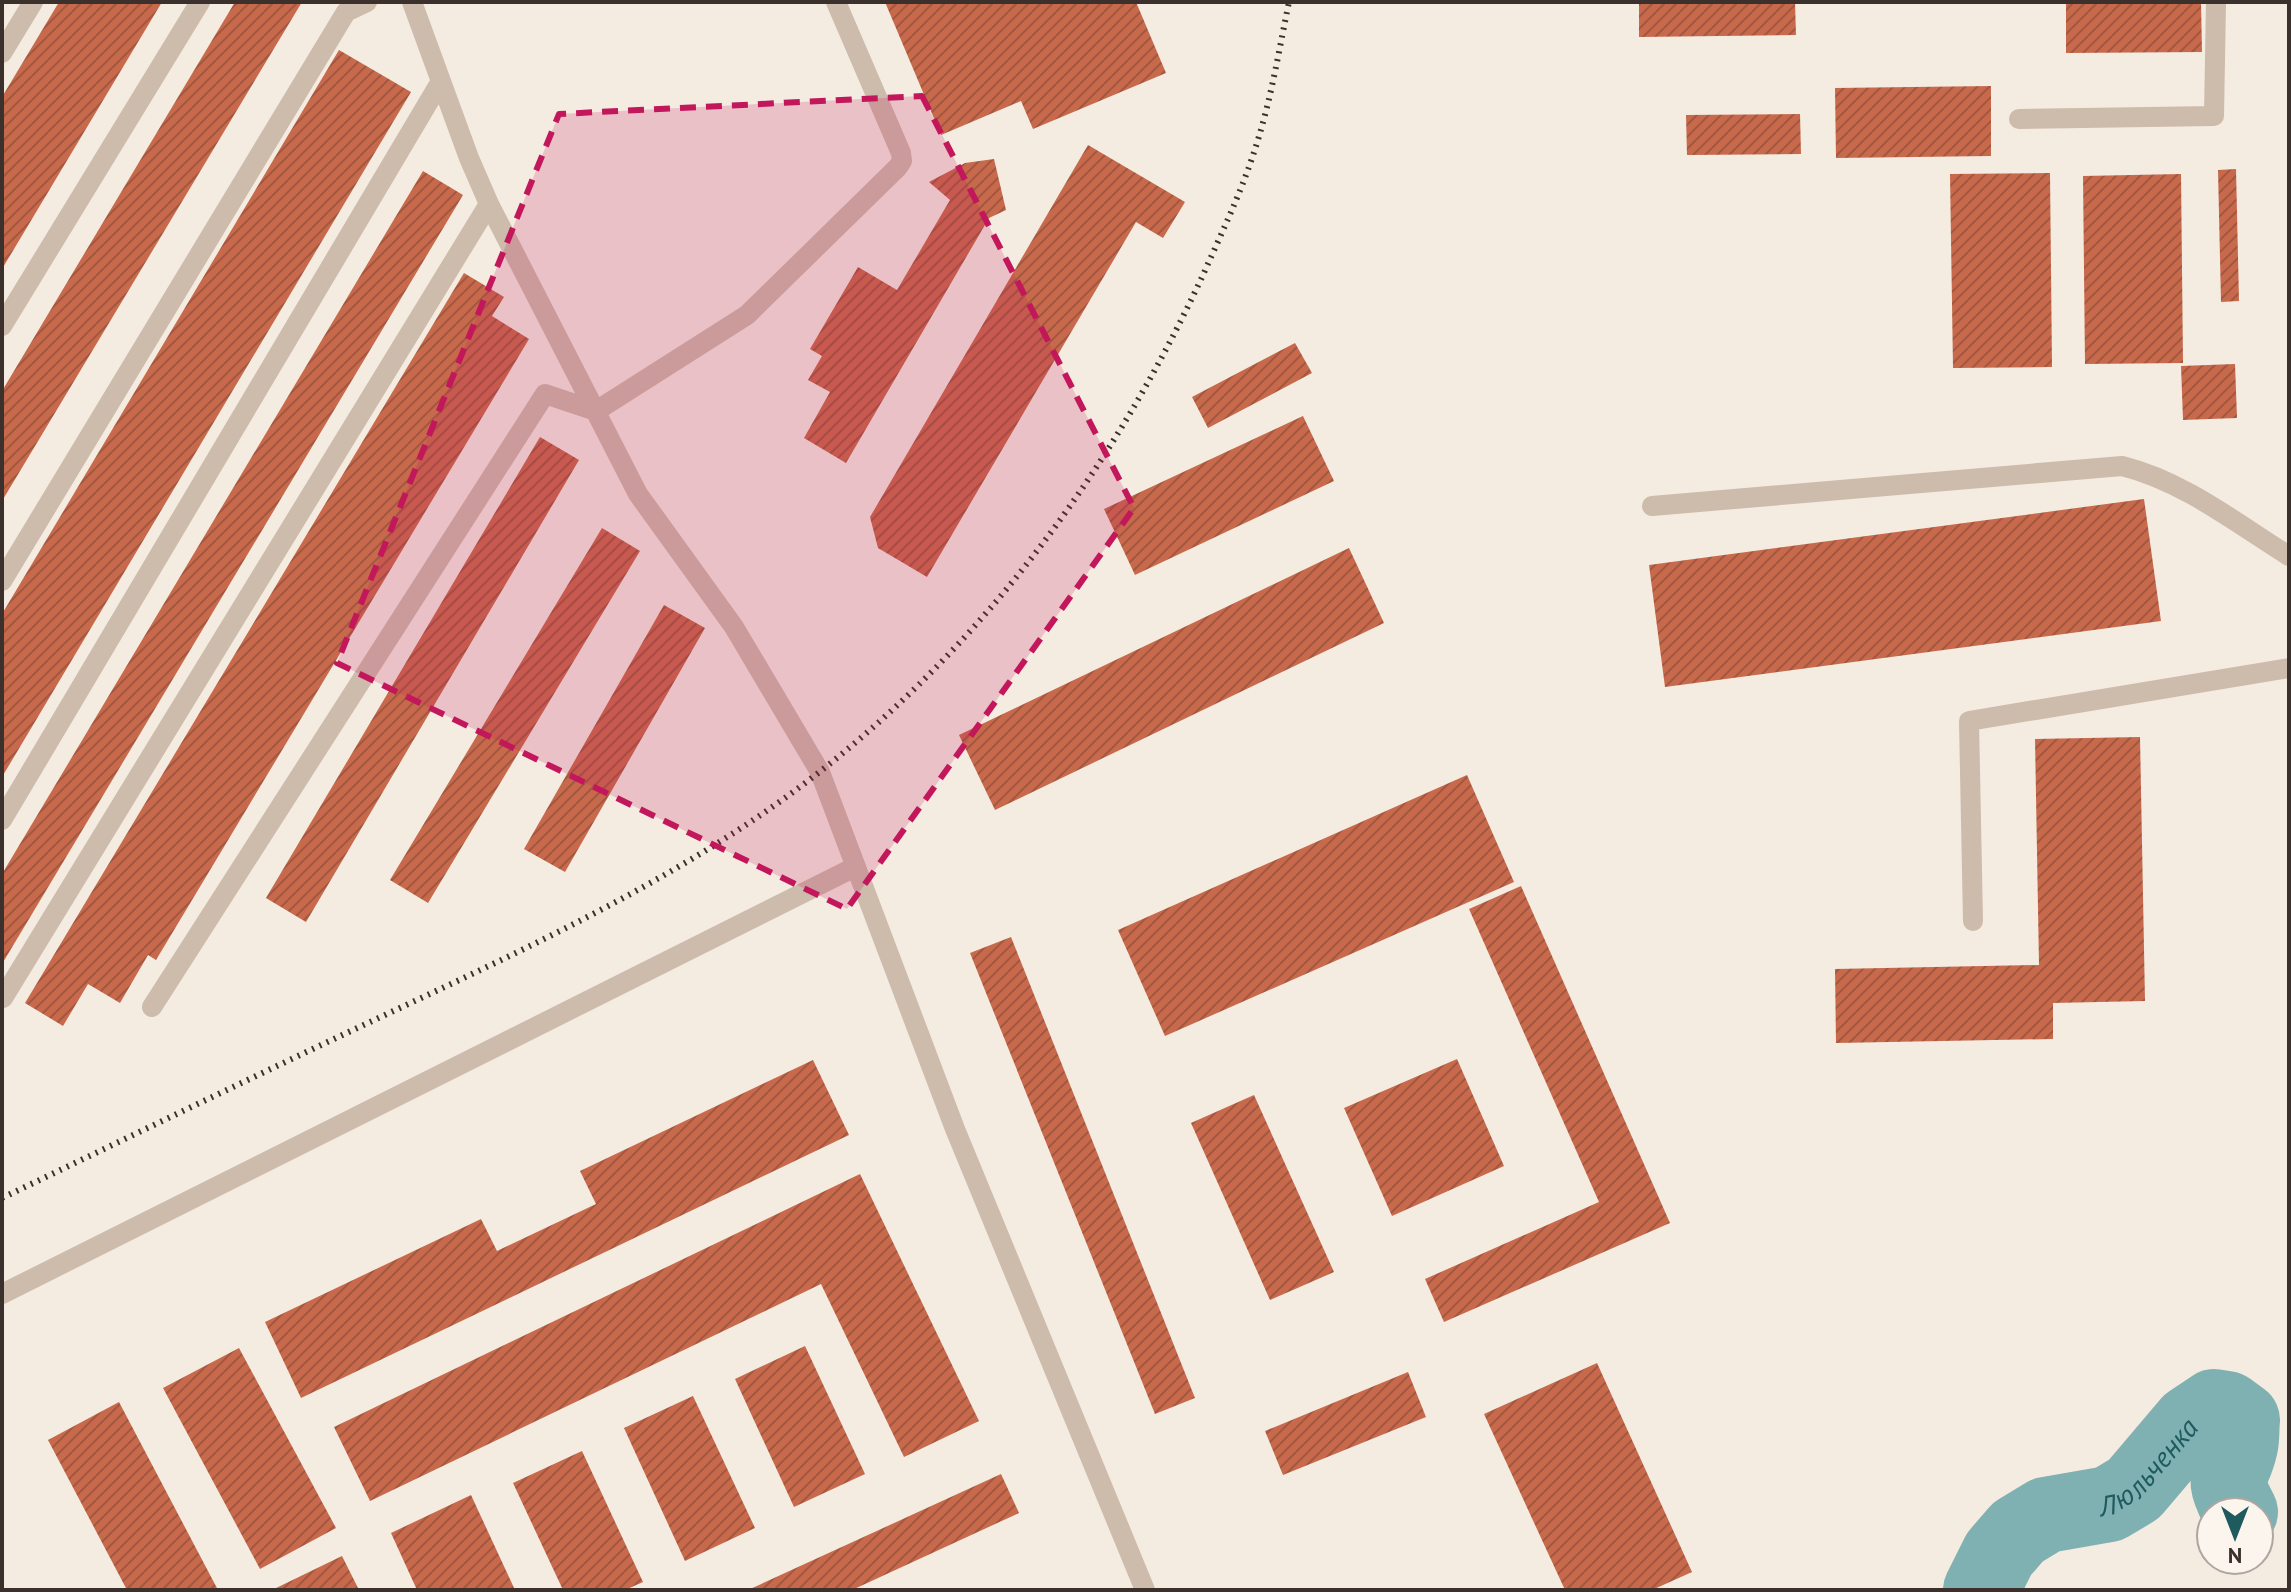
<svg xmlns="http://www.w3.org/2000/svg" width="2291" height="1592" viewBox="0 0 2291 1592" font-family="'PT Sans',sans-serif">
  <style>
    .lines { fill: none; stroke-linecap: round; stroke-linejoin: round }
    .river { stroke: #7fb0b2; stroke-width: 76 }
    .building { fill: url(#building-hatch) }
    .minor { stroke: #cdbbac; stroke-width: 20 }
    .rail { stroke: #3b302b; stroke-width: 6; stroke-dasharray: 2 6; stroke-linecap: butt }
    .marked { fill: #c2185b; fill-opacity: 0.2; stroke: #c2185b; stroke-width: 6; stroke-dasharray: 16 10; stroke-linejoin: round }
    .labels { text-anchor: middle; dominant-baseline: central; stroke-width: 6; stroke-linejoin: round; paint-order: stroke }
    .water-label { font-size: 28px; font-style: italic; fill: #1f5a5e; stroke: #fbf5ee }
  </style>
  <defs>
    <pattern id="building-hatch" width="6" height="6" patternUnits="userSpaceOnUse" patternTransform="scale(2)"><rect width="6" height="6" fill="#c8694b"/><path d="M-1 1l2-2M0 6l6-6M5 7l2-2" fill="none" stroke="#a4573f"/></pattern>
  </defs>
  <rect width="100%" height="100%" fill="#f4ebe1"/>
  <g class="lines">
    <!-- river -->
    <path class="river" id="s1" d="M1981,1590L1999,1554L2018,1532L2046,1515L2109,1504L2134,1489L2190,1423L2214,1407L2227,1409L2242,1420C2241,1428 2242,1438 2240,1446C2232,1481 2219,1473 2240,1512"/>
  </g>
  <!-- building -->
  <path class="building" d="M59,2H162L2,269V97Z
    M235,2H302L2,501V391Z
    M885,2H1136L1166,73L1033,129L1021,101L941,135Z
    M1639,2H1795L1796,35L1639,37Z
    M2066,2H2201L2202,52L2066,53Z
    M339,50L411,92L2,777V614Z
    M1991,86V156L1836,158L1835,88Z
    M1800,114L1801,154L1687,155L1686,115Z
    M1088,145L1185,202L1163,238L1136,222L927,577L878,548L870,517Z
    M994,159L1006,210L989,218L846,463L804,438L830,392L808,380L822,356L810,349L858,267L897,290L950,200L929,182L965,163Z
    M2236,169L2239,301L2221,302L2218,170Z
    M423,171L463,195L2,964V874Z
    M2050,173L2052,367L1953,368L1950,174Z
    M2181,174L2183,363L2085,364L2083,176Z
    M464,273L504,297L492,316L529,339L156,960L148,955L120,1003L88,984L63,1026L25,1003Z
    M1295,343L1312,373L1208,428L1192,397Z
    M2235,364L2237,418L2183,420L2181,366Z
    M1303,416L1334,481L1135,575L1104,509Z
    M540,437L579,460L306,922L266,898Z
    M2144,499L2161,621L1665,687L1649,565Z
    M602,528L640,551L428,903L390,880Z
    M1349,548L1384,623L995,810L959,735Z
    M664,605L705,628L565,872L524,849Z
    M2140,737L2145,1001L2053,1003V1039L1836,1043L1835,969L2039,965L2035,739Z
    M1467,775L1514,882L1165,1036L1118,930Z
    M1521,886L1670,1223L1444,1322L1425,1279L1599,1202L1469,909Z
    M1011,937L1195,1398L1155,1414L970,953Z
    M1457,1059L1504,1166L1392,1216L1344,1108Z
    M813,1060L849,1135L301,1398L265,1322L481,1219L497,1251L596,1204L580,1171Z
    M1254,1095L1334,1272L1270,1300L1191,1123Z
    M860,1174L979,1421L904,1457L821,1284L370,1501L334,1427Z
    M805,1346L865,1474L794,1507L735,1379Z
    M239,1348L336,1528L260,1569L163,1388Z
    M1597,1363L1692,1572L1652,1590H1565L1484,1414Z
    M1408,1372L1426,1417L1283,1475L1265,1431Z
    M693,1396L755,1528L685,1561L624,1428Z
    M119,1402L218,1590H127L48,1440Z
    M582,1451L643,1582L625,1590H563L513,1483Z
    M1001,1474L1019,1513L852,1590H748Z
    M471,1495L515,1590H417L391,1533Z
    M342,1556L359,1590H272Z"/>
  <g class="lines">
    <!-- minor -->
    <path class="minor" d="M412,2L469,158L489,204L638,494L734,627L820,772L955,1129L1145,1590
      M2,53L33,2
      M2019,119L2214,116L2216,2
      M2,326L200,2
      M1652,506L2122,466C2183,481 2236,523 2289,556
      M2,581L346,12L367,2
      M2,820L441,81
      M1973,921L1969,721L2289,668
      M3,998L489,204
      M152,1007L545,394L596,411L747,315L898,167L902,161L901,153L836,2
      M2,1294L855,867"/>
    <!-- rail -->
    <path class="rail" d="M2,1198C119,1142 236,1085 353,1030C512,955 684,879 822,770C989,638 1114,466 1203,275C1222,232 1242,191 1256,146C1271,100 1279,50 1289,2"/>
  </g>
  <!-- marked area -->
  <path class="marked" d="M922,96L1134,508L847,909L337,663L559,114Z"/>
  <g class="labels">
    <!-- water labels -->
    <g class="water-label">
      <text stroke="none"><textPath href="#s1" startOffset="220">Люльченка</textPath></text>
    </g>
  </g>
  <!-- border -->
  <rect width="2291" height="1592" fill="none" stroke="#3b302b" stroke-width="8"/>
  <!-- north arrow -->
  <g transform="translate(2235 1536) rotate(180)"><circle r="38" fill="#fbf5ee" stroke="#aea6a0" stroke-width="2"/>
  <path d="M0-6L14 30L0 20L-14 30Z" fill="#1f5a5e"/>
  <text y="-12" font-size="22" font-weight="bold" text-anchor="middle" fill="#3b302b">N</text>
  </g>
</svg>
